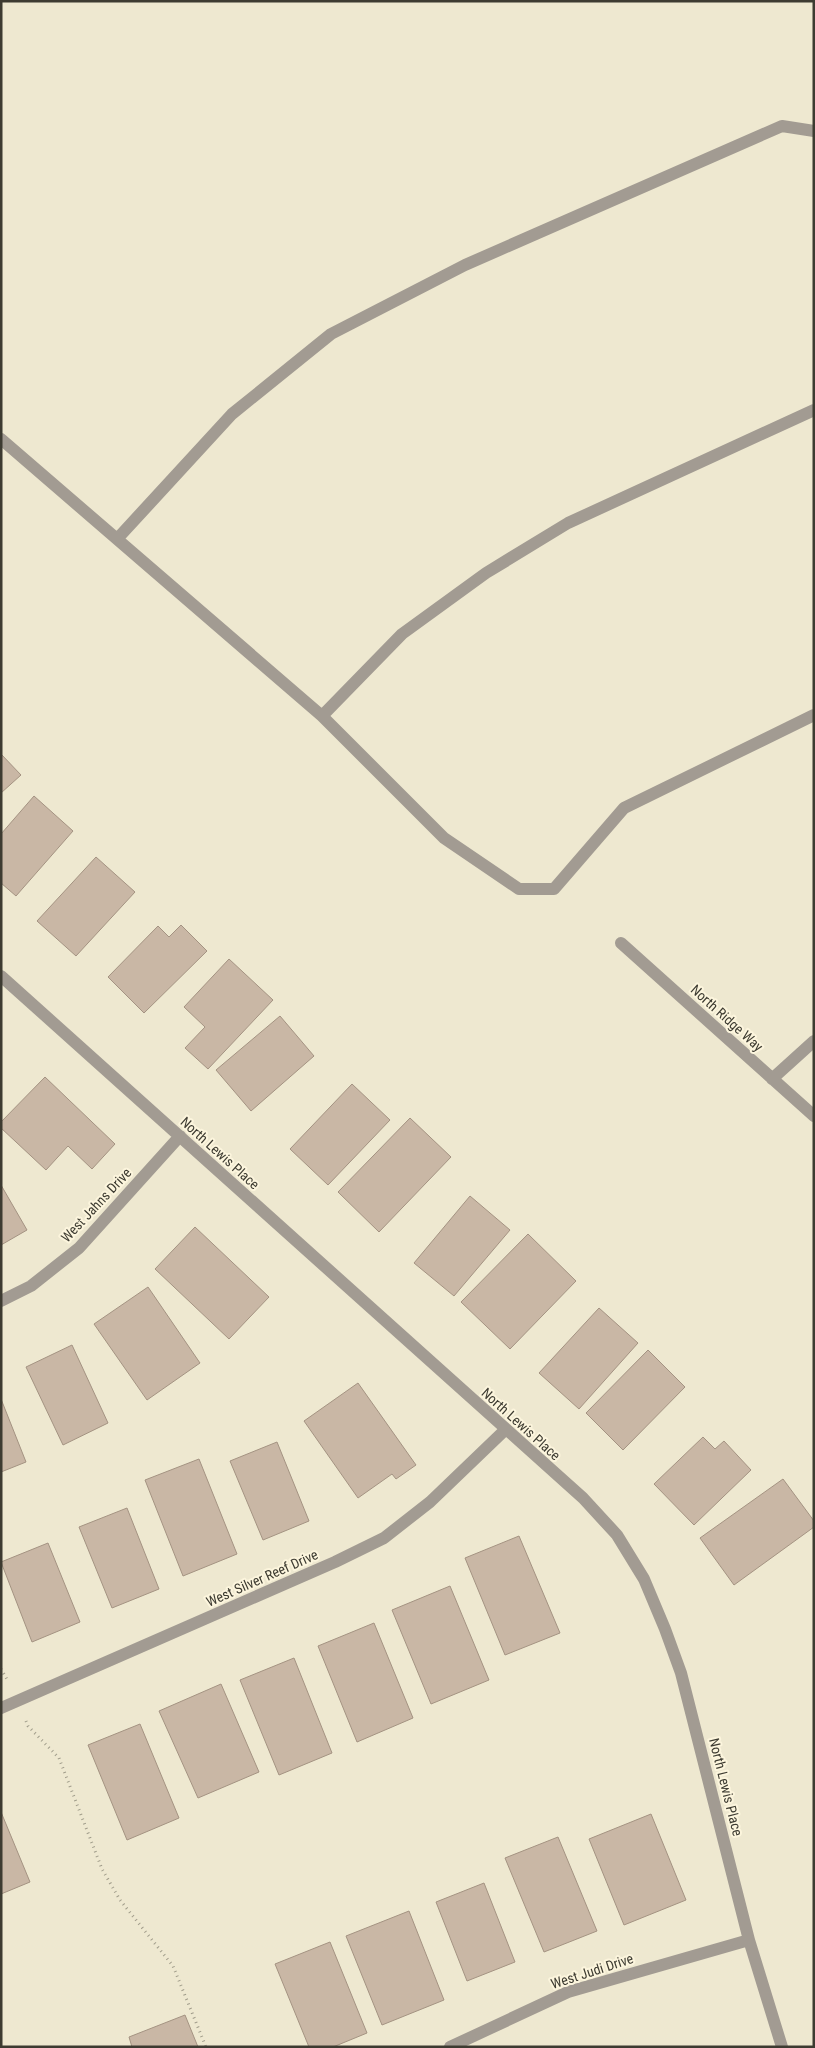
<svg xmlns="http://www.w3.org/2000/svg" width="815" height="2048" viewBox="0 0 815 2048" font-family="'Roboto Condensed',sans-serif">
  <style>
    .building { fill: #c9b7a5; stroke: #a49382 }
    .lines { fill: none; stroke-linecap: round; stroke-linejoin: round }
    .path { stroke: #a19d8b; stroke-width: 3; stroke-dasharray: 1 4; stroke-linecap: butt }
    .street { stroke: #a29b92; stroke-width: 12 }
    .labels { text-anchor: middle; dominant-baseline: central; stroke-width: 4; stroke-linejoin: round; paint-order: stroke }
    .street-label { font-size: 14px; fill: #3d3b31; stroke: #fcf5dd }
  </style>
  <rect width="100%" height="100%" fill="#eee8d0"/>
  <!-- building -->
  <path class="building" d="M1,754L21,775L1,793Z
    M34,796L73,831L16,896L1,883V834Z
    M96,857L135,892L76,956L37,921Z
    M181,925L207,951L144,1013L108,977L158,926L169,937Z
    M229,959L273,1000L208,1069L185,1048L205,1027L184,1007Z
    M280,1016L314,1056L251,1111L216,1070Z
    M45,1077L115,1144L92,1169L68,1146L46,1170L1,1128V1122Z
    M352,1084L390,1120L328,1185L290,1149Z
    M410,1118L451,1157L379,1232L338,1192Z
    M1,1185L27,1230L1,1245Z
    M470,1196L510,1230L454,1296L414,1263Z
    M195,1227L269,1297L229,1339L155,1269Z
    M528,1234L576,1281L510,1349L461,1302Z
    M148,1287L200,1363L147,1400L94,1324Z
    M599,1308L638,1343L579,1409L539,1373Z
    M72,1345L108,1423L63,1445L26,1367Z
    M648,1350L685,1387L623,1450L586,1413Z
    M358,1383L416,1465L396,1479L392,1474L358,1498L304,1421Z
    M1,1399L26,1462L1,1472Z
    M703,1437L715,1449L724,1441L751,1470L694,1525L654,1484Z
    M277,1442L309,1521L263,1540L230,1461Z
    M199,1459L237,1554L183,1576L145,1480Z
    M783,1479L814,1521V1527L734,1585L700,1538Z
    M127,1508L159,1589L112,1608L79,1527Z
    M519,1536L560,1633L505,1655L465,1558Z
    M48,1543L80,1622L32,1642L1,1562Z
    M450,1586L489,1680L431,1704L392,1610Z
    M374,1623L413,1718L357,1742L318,1646Z
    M294,1658L332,1753L279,1775L240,1680Z
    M221,1684L259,1772L198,1798L159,1711Z
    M140,1724L179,1818L127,1840L88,1745Z
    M1,1812L30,1882L1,1894Z
    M651,1814L686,1900L624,1925L589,1839Z
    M558,1837L597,1931L544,1952L505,1858Z
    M484,1883L515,1962L467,1981L436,1902Z
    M409,1911L444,2000L382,2025L346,1936Z
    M330,1942L367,2033L333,2047H309L275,1964Z
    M185,2015L198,2047H132L129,2037Z"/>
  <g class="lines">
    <!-- path -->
    <path class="path" d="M1,1669L8,1681
      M26,1721L28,1726L59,1758L102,1869L120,1900L173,1966L206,2047"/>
    <!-- street -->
    <path class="street" d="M1,439L322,716L444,838L519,889H554L624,808L814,715
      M118,538L232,414L331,334L465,265L782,126L814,131
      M322,716L402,634L486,573L568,523L814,410
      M621,943L814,1116
      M1,976L583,1498L617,1535L644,1579L665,1629L681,1673L749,1940L782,2047
      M772,1079L814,1041
      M1,1301L31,1286L79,1248L180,1136
      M1,1708L335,1562L384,1538L430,1502L505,1430
      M450,2047L568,1992L749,1940"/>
  </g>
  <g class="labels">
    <!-- street labels -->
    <g class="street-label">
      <text transform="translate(727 1018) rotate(42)">North Ridge Way</text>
      <text transform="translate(220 1153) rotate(42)">North Lewis Place</text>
      <text transform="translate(96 1205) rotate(-47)">West Jahns Drive</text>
      <text transform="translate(521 1424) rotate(42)">North Lewis Place</text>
      <text transform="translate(262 1578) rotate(-24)">West Silver Reef Drive</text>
      <text transform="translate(726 1787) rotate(76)">North Lewis Place</text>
      <text transform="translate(592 1971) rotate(-18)">West Judi Drive</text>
    </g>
  </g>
  <!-- border -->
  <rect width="815" height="2048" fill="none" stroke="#3d3b31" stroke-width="5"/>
</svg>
